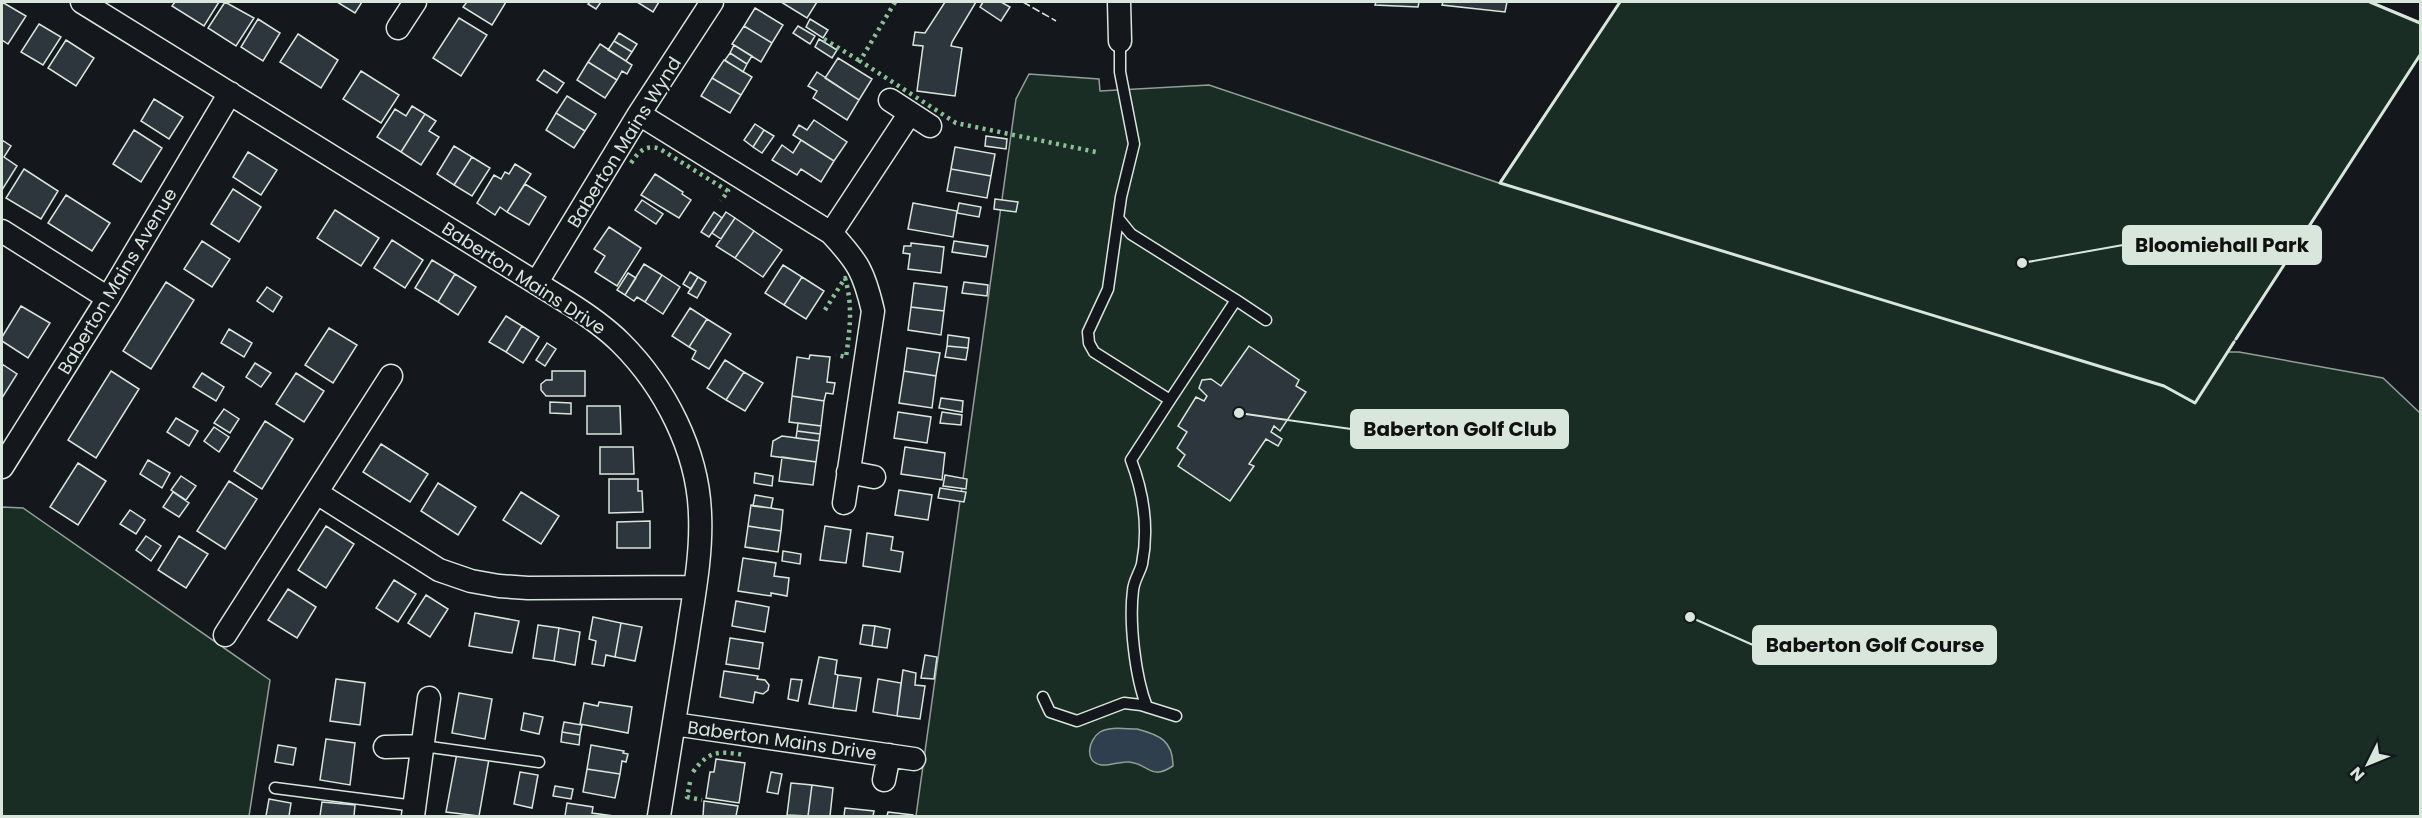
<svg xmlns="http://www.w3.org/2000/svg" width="2422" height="818" viewBox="0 0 2422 818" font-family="Poppins,sans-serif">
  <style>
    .green { fill: #1a2d24; stroke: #939e99; stroke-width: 1.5 }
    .water { fill: #2f3f4d; stroke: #939e99; stroke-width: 1.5 }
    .building { fill: #2c363c; stroke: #d8e6dc; stroke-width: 1.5 }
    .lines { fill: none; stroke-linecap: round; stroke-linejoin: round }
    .service-casing { stroke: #d8e6dc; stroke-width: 13 }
    .minor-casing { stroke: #d8e6dc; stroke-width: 25 }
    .service { stroke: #14181c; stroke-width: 10 }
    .minor { stroke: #14181c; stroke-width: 22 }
    .hedge { stroke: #8ac095; stroke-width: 4.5; stroke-dasharray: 3 4.5; stroke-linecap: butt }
    .fence { stroke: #d8e6dc; stroke-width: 1.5; stroke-dasharray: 8 3; stroke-linecap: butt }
    .wall { stroke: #d8e6dc; stroke-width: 3 }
    .labels { text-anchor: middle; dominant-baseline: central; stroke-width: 4.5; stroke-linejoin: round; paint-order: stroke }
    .street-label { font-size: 18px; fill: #d8e6dc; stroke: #14181c }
    .leader { fill: none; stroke: #d8e6dc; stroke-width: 2 }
    .callout-dot { fill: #d8e6dc; stroke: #14181c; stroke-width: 2 }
    .callout { fill: #d8e6dc; stroke: #d8e6dc; stroke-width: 2 }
    .callout-label { font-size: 20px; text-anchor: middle; font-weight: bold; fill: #111 }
  </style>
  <rect width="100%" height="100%" fill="#14181c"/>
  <!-- green -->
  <path class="green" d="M1620,2H2371L2420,22V55L2227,352H2239L2383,378L2420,413V816H916L1016,99L1029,74L1099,79L1100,91L1209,85L1499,183Z
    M2,507L23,508L270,680L249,816H2Z"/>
  <!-- water -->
  <path class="water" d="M1137,729C1160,735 1173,741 1173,766C1150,781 1150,764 1129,762C1120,761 1110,766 1101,765C1084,762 1088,740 1100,732C1109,726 1126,729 1137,729Z"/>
  <!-- building -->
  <path class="building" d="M2,2L26,16L8,44L2,40Z
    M175,2H219L204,26L172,6Z
    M225,2L254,18L236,46L208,28Z
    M337,2H362L355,13Z
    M467,2H506L492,25L463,7Z
    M590,2H601L596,9L588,4Z
    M637,2H659L653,12Z
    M781,2H817L807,18Z
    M945,2H976L952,42L951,46L962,48L955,96L917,91L923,46L913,45L915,32L925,33Z
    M983,2H1001L1010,7L1001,21L980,7Z
    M1376,2H1419L1418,7L1375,5Z
    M1443,2H1507L1505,12L1442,5Z
    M755,8L783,25L772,43L744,26Z
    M459,18L487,35L461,76L433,58Z
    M258,19L280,33L263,61L241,47Z
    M810,19L828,30L823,38L806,27Z
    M39,24L61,37L43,65L21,52Z
    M744,26L772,43L761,62L732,44Z
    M798,26L815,36L810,44L793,33Z
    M619,33L637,44L632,52L614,41Z
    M298,34L338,60L321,88L280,62Z
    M819,39L837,50L832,58L815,47Z
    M66,40L94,58L76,86L48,68Z
    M614,41L632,52L626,61L608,50Z
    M600,44L632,65L627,74L622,71L617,80L588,62Z
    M734,45L752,56L747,64L730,53Z
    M730,53L747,64L743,72L725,60Z
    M838,58L872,79L859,100L825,78Z
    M724,60L752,77L741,95L712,78Z
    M588,62L617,80L605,98L577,80Z
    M544,70L564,83L557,93L537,80Z
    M361,71L399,95L381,123L343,99Z
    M817,72L859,100L847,120L813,98L817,91L808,86Z
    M712,78L741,95L730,113L701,96Z
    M567,96L596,114L585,131L556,113Z
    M154,99L183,117L169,139L141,121Z
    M412,106L425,114L401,152L377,137L395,109L406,116Z
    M556,113L585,131L574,148L546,130Z
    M425,114L436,121L429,131L439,137L421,165L401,152Z
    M814,120L847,142L834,161L793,135L799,125L807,130Z
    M755,124L764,130L753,147L744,140Z
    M134,130L162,148L141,182L113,164Z
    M764,130L774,136L762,153L753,147Z
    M986,136L1007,139L1006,149L985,146Z
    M2,140L11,146L4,157L17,166L2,190Z
    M801,140L834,161L821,182L801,169L797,175L772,160L782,145L793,153Z
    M454,146L472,157L454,185L437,174Z
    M955,147L995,154L991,176L951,169Z
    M248,152L277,170L261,195L233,177Z
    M472,157L490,168L472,196L454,185Z
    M515,164L531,174L507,212L500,207L495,215L477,203L494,175L501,179L505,172L509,174Z
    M24,169L58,191L41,219L6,198Z
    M951,169L991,176L987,198L947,191Z
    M655,174L683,192L682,194L691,200L679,218L641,195Z
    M525,184L546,197L529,225L507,212Z
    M233,189L261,207L239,242L211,224Z
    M66,195L110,223L92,251L48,223Z
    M995,199L1018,202L1016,212L994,209Z
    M642,200L663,214L656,224L635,210Z
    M913,203L957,211L953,237L908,229Z
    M959,203L981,207L979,217L957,213Z
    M335,210L379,238L361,266L317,238Z
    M714,212L722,218L709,237L701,232Z
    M726,212L735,218L721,239L712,233Z
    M735,218L754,231L735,258L716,246Z
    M609,227L641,248L617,286L595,272L605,256L594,249Z
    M754,231L782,250L763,277L735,258Z
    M392,240L423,260L405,288L374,268Z
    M202,241L230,259L212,287L184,269Z
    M954,241L988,246L986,257L952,252Z
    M911,243L944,247L941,273L908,269L910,254L903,253L904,246H911Z
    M432,260L455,274L438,302L415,288Z
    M644,264L662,275L645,302L637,297L634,301L625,295Z
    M783,265L802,277L784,305L765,293Z
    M690,272L698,277L691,289L683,284Z
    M628,273L636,278L625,295L617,290Z
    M455,274L476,287L458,315L438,302Z
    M662,275L680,287L663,314L645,302Z
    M698,277L706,282L697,298L688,293Z
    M802,277L824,291L806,319L784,305Z
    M166,282L194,300L151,369L123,351Z
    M964,282L988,285L987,296L962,293Z
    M914,283L947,287L944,311L911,307Z
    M267,287L282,297L273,312L257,301Z
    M21,306L50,323L28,358L2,341V337Z
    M911,307L944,311L941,335L908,330Z
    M690,308L707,319L689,347L672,336Z
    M506,316L522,326L506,352L489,342Z
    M707,319L731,334L709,369L692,359L696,351L689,347Z
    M522,326L539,337L523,363L506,352Z
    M329,328L357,345L333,383L305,365Z
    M229,329L252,343L244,357L221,343Z
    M948,335L969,338L968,348L947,346Z
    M547,343L556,349L545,366L536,360Z
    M947,346L968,348L966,360L945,357Z
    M1249,346L1299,380L1296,386L1306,392L1280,431L1274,426L1271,432L1282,439L1278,446L1266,439L1249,464L1254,466L1230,501L1178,466L1185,455L1177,448L1187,432L1178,426L1196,397L1204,401L1207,396L1199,388L1202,380L1211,379L1221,386Z
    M907,348L940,353L936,376L904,371Z
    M810,355L830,357L827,382L835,383L833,394L826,393L824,401L792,396L797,357L809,359Z
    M725,360L744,372L726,400L707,388Z
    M255,363L271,373L261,387L246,377Z
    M2,364L17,374L2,398Z
    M111,371L139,389L96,458L68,440Z
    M552,371H585V396H546L541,390V384L546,380H552Z
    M904,371L936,376L932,408L899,403Z
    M744,372L763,383L745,411L726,400Z
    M202,373L224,387L216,401L193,387Z
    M296,373L324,391L304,422L276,404Z
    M792,396L824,401L821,426L789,422Z
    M941,398L963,401L962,412L939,408Z
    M550,402L571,403V414L550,413Z
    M587,406H620L621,434H587Z
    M224,409L239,419L230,433L214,423Z
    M898,412L931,417L927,443L894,438Z
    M942,412L962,415L961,425L940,423Z
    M176,418L198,431L189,446L167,432Z
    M265,421L293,439L262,489L234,471Z
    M798,423L821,426L820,434L797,431Z
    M214,427L229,437L219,452L204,441Z
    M797,431L820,434L819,441L796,438Z
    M782,436L819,441L816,462L771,456L773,441Z
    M381,444L428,474L410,502L363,472Z
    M600,447H633L634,474H600Z
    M905,447L945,453L942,480L901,474Z
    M782,457L816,462L813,485L779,481Z
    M148,460L170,473L162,488L140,474Z
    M78,463L106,481L78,525L50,507Z
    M755,473L773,476L772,486L754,483Z
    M945,475L967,479L966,489L943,486Z
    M181,476L196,486L186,500L171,490Z
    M609,479H638V491H642L643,512L609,513Z
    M229,481L257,499L225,549L197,531Z
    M438,483L476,507L458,535L421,511Z
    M940,488L966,492L964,502L938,498Z
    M899,490L932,495L928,520L895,515Z
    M173,492L189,503L179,517L163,507Z
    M521,492L559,516L541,544L503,520Z
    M755,495L773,498L771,508L753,506Z
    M751,505L783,510L781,531L748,526Z
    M130,510L145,520L136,534L120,524Z
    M650,521V548H617V522Z
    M326,526L354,544L326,588L298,570Z
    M748,526L781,531L778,552L745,547Z
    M825,526L851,530L846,563L820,560Z
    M867,533L893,537L891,550L903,552L900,572L863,566Z
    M146,536L161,546L151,561L136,550Z
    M179,536L208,554L186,588L158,570Z
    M783,551L801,554L800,564L782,561Z
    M743,558L776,563L774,576L789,578L787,596L771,593V596L738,591Z
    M394,580L416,594L398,622L376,608Z
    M288,589L316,607L297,638L268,620Z
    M426,595L448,609L430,637L408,623Z
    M736,601L769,607L765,632L732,626Z
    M475,613L519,621L512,653L469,646Z
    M593,617L621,623L615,657L606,655L604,666L592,664L596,641L589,639Z
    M621,623L642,627L635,661L615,657Z
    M538,625L559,628L554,661L533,658Z
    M863,625L875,626L872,646L860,644Z
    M875,626L890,629L887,648L872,646Z
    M559,628L580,632L575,665L554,661Z
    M730,638L763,643L759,669L726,664Z
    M925,655L937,657L934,679L921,678Z
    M819,657L837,660L835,674L838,675L833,708L809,704Z
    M903,670L916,673L915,685L925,686L920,719L897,716Z
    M724,671L758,676L757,679L765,680L769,685L768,690L763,694L755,692L753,703L720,697Z
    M838,675L861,678L856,711L833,708Z
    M336,679L365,683L360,725L330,721Z
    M791,679L802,680L798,701L788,699Z
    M878,679L901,683L897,716L873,712Z
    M459,693L492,699L485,739L452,733Z
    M599,702L632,707L628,733L580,724L584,703L598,706Z
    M524,713L543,717L539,734L521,730Z
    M564,722L582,725L580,735L562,732Z
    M562,732L580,735L579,745L561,742Z
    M326,739L355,743L350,785L320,780Z
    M278,745L296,748L293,765L275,762Z
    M591,745L624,751L623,753L628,754L626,762L622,761L620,774L587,769Z
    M457,753L489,759L479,816L446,812Z
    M716,759L745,763L739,803L706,798L710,772H714Z
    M587,769L620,774L615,798L583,792Z
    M520,772L538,775L532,808L514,804Z
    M771,772L782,774L778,794L767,792Z
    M791,783L812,785L808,816L787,815Z
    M812,785L833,788L830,816H808Z
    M555,786L573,789L571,799L553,796Z
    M269,799L291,803L289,816H266Z
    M704,801L738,806L736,816H703Z
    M322,802L355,805L354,816H320Z
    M567,803L593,807L592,813L614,816H565Z
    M845,808L874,811L873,816H844Z
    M888,812L913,815V816H887Z"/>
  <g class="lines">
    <!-- service casing -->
    <g class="service-casing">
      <path id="service" d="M1118,218L1131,234L1236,300L1170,400L1094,352L1089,343L1088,332L1108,289L1121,197L1134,144L1120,72V41
        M1236,300L1266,320
        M1043,697L1050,712L1077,721L1124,703L1141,705L1176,716
        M1147,707C1135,677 1129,622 1133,590C1134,580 1140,572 1142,564C1149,528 1144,494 1131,460L1170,400
        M423,746L539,762
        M275,788L415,806"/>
    </g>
    <!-- minor casing -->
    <g class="minor-casing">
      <path id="minor" d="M82,2L567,302C586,314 605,327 621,343C665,387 698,451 700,514C702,556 693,599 687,641C678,699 668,758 659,816
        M1119,2L1120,41
        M398,28L415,2
        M890,100L930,126
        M639,114L831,233C858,262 864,272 873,311L844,503
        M2,231L108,298
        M831,233L910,113
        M537,282L639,114L712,2
        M2,467L108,298L230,93
        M848,472L874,477
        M317,493L439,570L471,581L499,586L528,588L695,587
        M225,635L391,376
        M674,724L914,759
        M385,747L423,746
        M884,780L889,755
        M413,816L429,698"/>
    </g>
    <!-- service -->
    <use href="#service" class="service"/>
    <!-- minor -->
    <use href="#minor" class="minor"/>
    <!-- hedge -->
    <path class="hedge" d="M895,2L860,61L956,123L1096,152
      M824,39L860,61
      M631,163C639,151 646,144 660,149L728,191L721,201
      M825,310L845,278C853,306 850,329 846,357L836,355
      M693,772C709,750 719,751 744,755
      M690,782L687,797L702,800"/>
    <!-- fence -->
    <path class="fence" d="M1023,2L1056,21"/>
    <!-- wall -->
    <path class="wall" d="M1620,2L1500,183L2164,386L2195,403L2234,342
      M2370,2L2420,23
      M2236,339L2420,55"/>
  </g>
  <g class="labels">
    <!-- street labels -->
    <g class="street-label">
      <text transform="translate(624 142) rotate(-58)">Baberton Mains Wynd</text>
      <text transform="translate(524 278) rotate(33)">Baberton Mains Drive</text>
      <text transform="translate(117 281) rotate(-59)">Baberton Mains Avenue</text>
      <text transform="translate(782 740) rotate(8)">Baberton Mains Drive</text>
    </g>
  </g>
  <!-- callouts -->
  <path class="leader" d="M2022 263L2123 245M1239 413L1351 429M1690 617L1753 645"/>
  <g class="callout-dot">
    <circle cx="2022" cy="263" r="6"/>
    <circle cx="1239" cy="413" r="6"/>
    <circle cx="1690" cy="617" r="6"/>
  </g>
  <g class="callout">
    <rect x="2123" y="226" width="198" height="38" rx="6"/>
    <rect x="1351" y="410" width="217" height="38" rx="6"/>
    <rect x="1753" y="626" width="243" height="38" rx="6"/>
  </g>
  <g class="callout-label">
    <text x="2222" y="252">Bloomiehall Park</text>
    <text x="1460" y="436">Baberton Golf Club</text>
    <text x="1875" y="652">Baberton Golf Course</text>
  </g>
  <!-- border -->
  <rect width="2422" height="818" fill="none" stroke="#d8e6dc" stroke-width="6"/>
  <!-- north arrow -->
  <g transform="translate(2368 764) rotate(227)" stroke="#14181c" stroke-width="4.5" paint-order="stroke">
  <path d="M0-4.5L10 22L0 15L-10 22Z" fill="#d8e6dc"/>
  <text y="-9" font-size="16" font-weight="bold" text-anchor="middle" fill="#d8e6dc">N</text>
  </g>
</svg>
